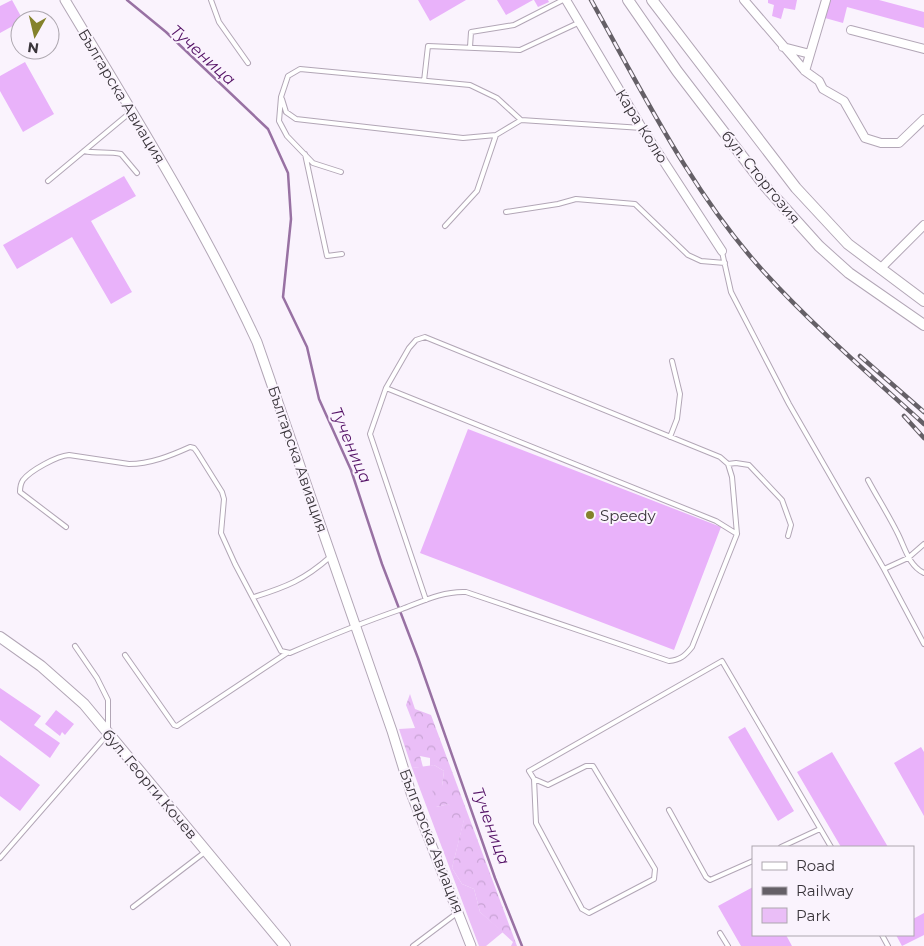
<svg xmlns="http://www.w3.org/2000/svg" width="924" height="946" viewBox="0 0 924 946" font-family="Montserrat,sans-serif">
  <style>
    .green { fill: #eabef7 }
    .forest { fill: url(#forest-crowns) }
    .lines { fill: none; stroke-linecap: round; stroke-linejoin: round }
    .stream { stroke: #9871a3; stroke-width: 2.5 }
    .building { fill: #e9b2fa }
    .service-casing { stroke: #b2a6b6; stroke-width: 6 }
    .minor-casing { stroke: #b2a6b6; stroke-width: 10 }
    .tertiary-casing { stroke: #b2a6b6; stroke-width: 11 }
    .secondary-casing { stroke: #b2a6b6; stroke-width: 12 }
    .service { stroke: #fff; stroke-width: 4 }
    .minor { stroke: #fff; stroke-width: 8 }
    .tertiary { stroke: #fff; stroke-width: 9 }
    .secondary { stroke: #fff; stroke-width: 10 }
    .rail-casing { stroke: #656067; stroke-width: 4.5 }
    .rail { stroke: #faf3fd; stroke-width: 2.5; stroke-dasharray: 8; stroke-linecap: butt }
    .poi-dot { fill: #84822b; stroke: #faf3fd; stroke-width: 2 }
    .labels { text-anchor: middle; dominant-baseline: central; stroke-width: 4; stroke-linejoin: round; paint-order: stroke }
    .street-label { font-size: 15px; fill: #3a353b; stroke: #faf3fd }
    .poi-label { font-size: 15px; fill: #3a353b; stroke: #faf3fd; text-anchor: start }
    .water-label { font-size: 16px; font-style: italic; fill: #531065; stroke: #faf3fd }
  </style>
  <defs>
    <pattern id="forest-crowns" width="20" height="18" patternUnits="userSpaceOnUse" patternTransform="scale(1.25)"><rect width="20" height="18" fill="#eabef7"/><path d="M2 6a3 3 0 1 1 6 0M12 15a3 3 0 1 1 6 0" fill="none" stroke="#c9a4d5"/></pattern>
  </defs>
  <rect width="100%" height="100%" fill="#faf3fd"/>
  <!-- green -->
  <path class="green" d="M434,765L444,771L442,786L436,807L449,804L458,826L465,816L452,868L462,884L474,889L480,912L503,932L486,946H479L412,768Z"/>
  <!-- forest -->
  <path class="forest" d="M410,694L415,709L431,715L517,946H511L513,942L480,912L474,889L462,884L452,868L464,819L458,827L450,821L449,804L436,807L432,789L442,786L444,771L434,765L430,766V758L420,756L423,767L412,768L399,729L415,728L406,705Z"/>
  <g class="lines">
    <!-- stream -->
    <path class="stream" d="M127,0L166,32L268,129L288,173L291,219L283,297L307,347L319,399L351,470L382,564L418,658L495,878L522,946"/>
  </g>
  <!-- building -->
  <path class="building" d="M12,0L23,20H20V22L0,33V6Z
    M418,0H466L430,21Z
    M497,0H533L506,15Z
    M534,0H548L549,2L538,7Z
    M768,0H797L795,10L784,8L781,19L772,16L774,5L768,3Z
    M829,0H879L924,12V28L847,7L843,23L825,18Z
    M25,62L54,114L23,132L0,91V76Z
    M124,176L136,196L91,221L132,292L111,304L72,237L17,269L3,245Z
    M468,429L721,527L674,650L420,553Z
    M0,688L41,716L34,725L60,743L50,758L0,720Z
    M56,710L74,724L65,735L62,732L60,736L45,724Z
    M745,727L794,811L778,821L728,737Z
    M921,747L924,752V816L894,763Z
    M832,752L888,847H841L797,772Z
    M0,755L40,785L20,811L0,796Z
    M753,887V935H786L792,946H741L718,906Z
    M924,913V935L902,946L896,935H913V919Z"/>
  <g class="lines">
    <!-- service casing -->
    <g class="service-casing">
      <path id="service" d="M211,0L219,22L248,63
        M470,47L471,32L514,25L563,0
        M424,81L428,46L520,50L578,23
        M282,99L286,112L296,119L463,138L496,135L521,120
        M84,151C97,154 109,151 121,154L137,173
        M305,154L327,256L342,254
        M341,172L313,163L287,136L279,121L281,97L288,76L300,69L470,85L497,98L521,120L642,128
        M48,181L132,111
        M506,212L558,204L576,199L635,204L688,255L701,261L725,263
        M445,226L477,191L496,135
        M722,252L731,292L789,404L884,569L924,644
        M386,388L716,521L737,534
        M670,437L677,419L680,394L672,361
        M728,464L736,463L749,465L782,500L791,525L788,536
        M868,480C877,497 888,514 897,532C905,547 908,565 924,573
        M66,527L20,492C20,488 21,483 23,480C31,470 57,456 69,455L129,464C150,464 170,456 190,447L194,448L197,452L222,492L224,499L221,533L235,564L281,651L290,653C327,637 364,622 402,609C423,601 443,591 466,592L669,661C680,660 685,656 692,647L737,534L732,477L728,464L720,457L425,337L416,340L409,348L386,388L370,434L426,600
        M884,569L908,558L924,544
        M254,597C286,587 304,580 330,557
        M75,646L97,678L108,700V729
        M125,655L174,725L177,726L287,653
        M534,779L536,823L582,909L589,913L654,879L655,869L593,766H586L548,785L534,779L529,771L722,661L831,847
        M669,810L706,877L710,880L753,861
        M781,847L820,829
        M0,858L107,735
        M133,907L205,852
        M720,933L728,946
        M882,935L888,946
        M413,946L457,913"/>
    </g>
    <!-- minor casing -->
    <g class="minor-casing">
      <path id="minor" d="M566,0L642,128L722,251
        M744,0L805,71L819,81L823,89L844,101L865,138L881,143H899L924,119
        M851,30L924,49
        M783,47L810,54
        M805,71L826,0
        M880,269L924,225"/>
    </g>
    <!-- tertiary casing -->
    <g class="tertiary-casing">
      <path id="tertiary" d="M65,0C132,112 202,223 257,342L392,731L411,793L471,946"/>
    </g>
    <!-- secondary casing -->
    <g class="secondary-casing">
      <path id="secondary" d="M628,0L677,71L765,186L819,246L849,273L924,325
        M652,0L796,188L848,244L924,301
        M0,637L41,666L84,704L285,946"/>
    </g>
    <!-- service -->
    <use href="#service" class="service"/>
    <!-- minor -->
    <use href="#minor" class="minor"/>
    <!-- tertiary -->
    <use href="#tertiary" class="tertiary"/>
    <!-- secondary -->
    <use href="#secondary" class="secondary"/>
    <!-- rail casing -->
    <g class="rail-casing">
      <path id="rail" d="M591,0C643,93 692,193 764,272C813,326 870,375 924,424
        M860,356L924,412
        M904,416L924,438"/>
    </g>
    <!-- rail -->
    <use href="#rail" class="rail"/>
  </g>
  <!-- markers -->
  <circle class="poi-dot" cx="590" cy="515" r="5"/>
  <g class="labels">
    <!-- street labels -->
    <g class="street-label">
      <text transform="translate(122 96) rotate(59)">Българска Авиация</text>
      <text transform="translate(642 126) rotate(58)">Кара Колю</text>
      <text transform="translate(761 177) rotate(51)">бул. Сторгозия</text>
      <text transform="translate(298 459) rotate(71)">Българска Авиация</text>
      <text transform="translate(150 784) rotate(50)">бул. Георги Кочев</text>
      <text transform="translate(432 841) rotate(69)">Българска Авиация</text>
    </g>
    <!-- poi labels -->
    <g class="poi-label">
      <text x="600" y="515">Speedy</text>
    </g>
    <!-- water labels -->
    <g class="water-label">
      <text transform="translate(203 55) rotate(42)">Тученица</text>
      <text transform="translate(351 445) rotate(67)">Тученица</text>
      <text transform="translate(491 826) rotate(70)">Тученица</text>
    </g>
  </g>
  <!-- legend -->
  <rect x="752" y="846" width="162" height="90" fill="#faf3fd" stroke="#ada7af"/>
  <rect x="762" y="862" width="25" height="8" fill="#ffffff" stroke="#ada7af"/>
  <text x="796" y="871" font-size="15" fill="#3a353b">Road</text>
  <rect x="762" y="887" width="25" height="8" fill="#656067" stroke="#ada7af"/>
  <text x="796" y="896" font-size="15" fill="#3a353b">Railway</text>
  <rect x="762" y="908" width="25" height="15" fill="#eabef7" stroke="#ada7af"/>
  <text x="796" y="921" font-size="15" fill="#3a353b">Park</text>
  <!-- north arrow -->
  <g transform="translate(35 35) rotate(188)"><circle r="24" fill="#faf3fd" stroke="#ada7af"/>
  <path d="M0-4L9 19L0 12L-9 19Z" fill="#84822b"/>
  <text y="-8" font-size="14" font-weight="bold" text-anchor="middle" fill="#3a353b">N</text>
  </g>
</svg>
